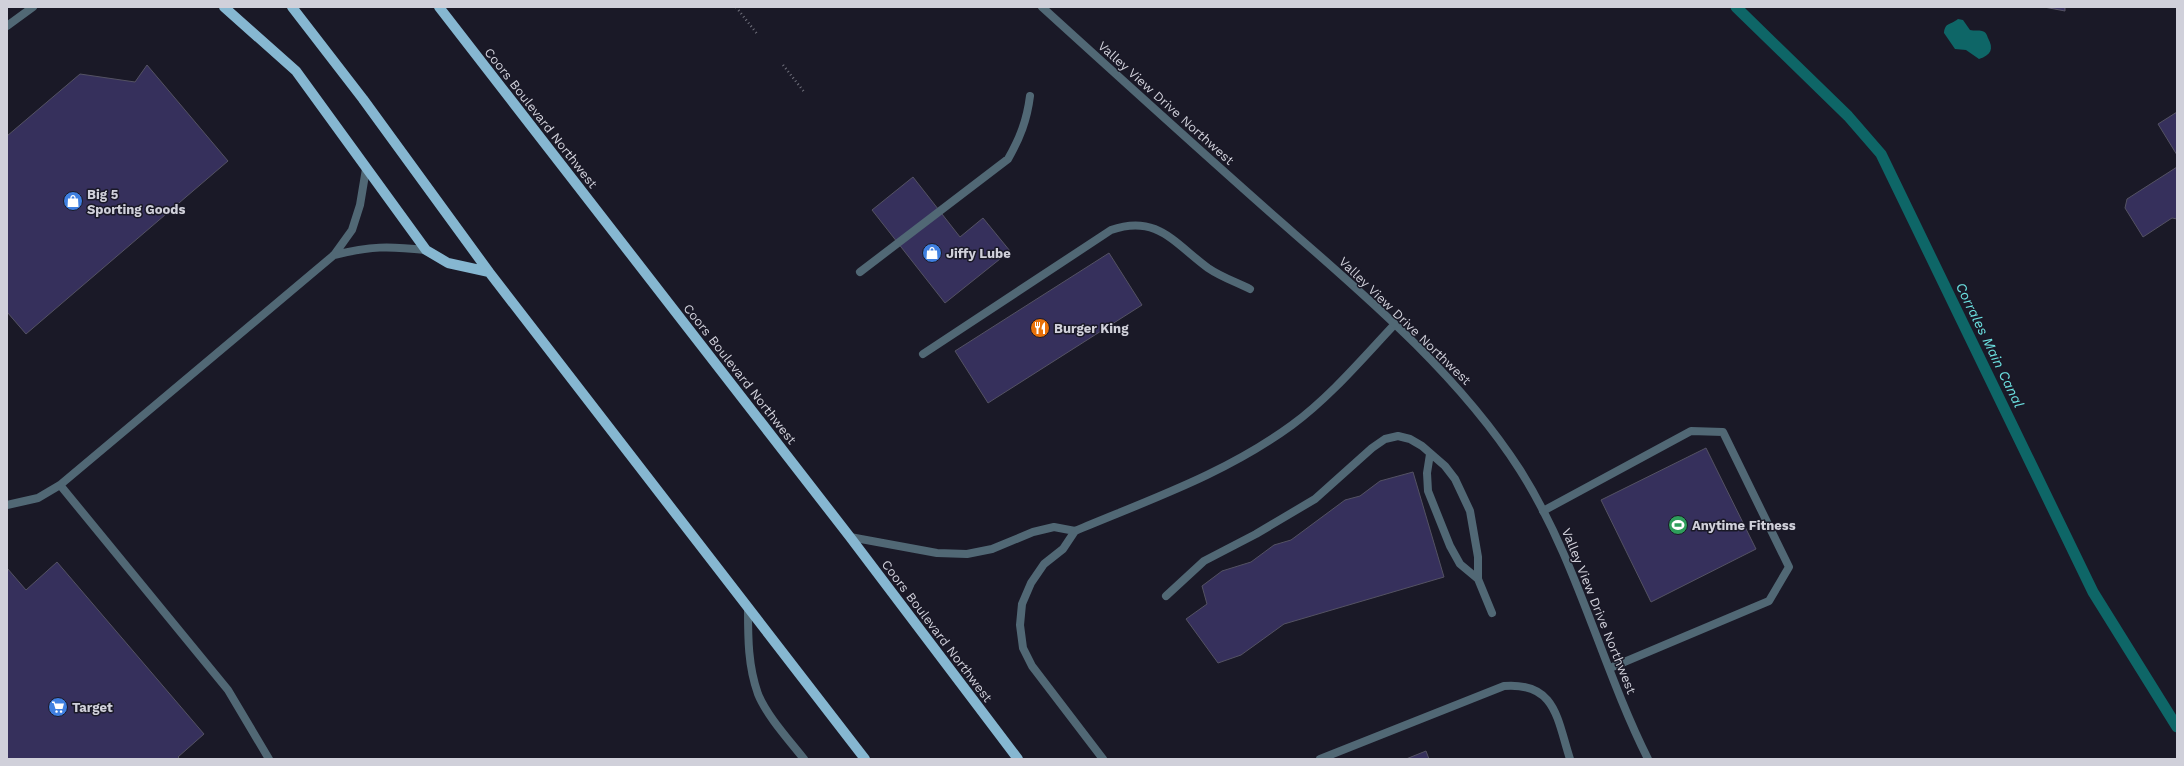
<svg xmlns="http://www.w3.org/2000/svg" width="2184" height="766" viewBox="0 0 2184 766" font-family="'Work Sans',sans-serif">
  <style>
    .water { fill: #0e6667 }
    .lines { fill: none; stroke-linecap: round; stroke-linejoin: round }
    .stream { stroke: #0e6667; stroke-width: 11 }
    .building { fill: #36305c; stroke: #545263 }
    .path { stroke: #70707c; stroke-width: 2.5; stroke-dasharray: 1 3; stroke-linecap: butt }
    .service { stroke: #516875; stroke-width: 8 }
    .minor { stroke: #516875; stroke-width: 8 }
    .tertiary { stroke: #516875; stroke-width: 8 }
    .primary { stroke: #86b7d1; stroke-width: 10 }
    .labels { text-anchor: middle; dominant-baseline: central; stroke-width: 3; stroke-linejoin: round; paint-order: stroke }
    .street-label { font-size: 13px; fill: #d0d0da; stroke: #1a1927 }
    .poi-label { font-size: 13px; font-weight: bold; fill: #d0d0da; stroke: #1a1927; text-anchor: start }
    .water-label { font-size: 14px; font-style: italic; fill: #6ce1e1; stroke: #1a1927 }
  </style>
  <rect width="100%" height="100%" fill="#1a1927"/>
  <!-- water -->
  <path class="water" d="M1958,19L1963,20L1970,30C1974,31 1979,30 1982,31C1986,32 1987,35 1988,38C1994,49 1991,55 1979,59L1966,50L1955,49L1944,33C1945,22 1951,25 1958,19Z"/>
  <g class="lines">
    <!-- stream -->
    <path class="stream" d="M1736,7L1848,116L1881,154L2093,592L2177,727"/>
  </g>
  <!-- building -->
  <path class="building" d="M2044,7H2065V11Z
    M147,65L228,161L26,334L7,312V136L80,74L135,82Z
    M2177,112V155L2158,124Z
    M2177,167V219L2172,218L2143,237L2125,208L2127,199Z
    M913,177L960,237L983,218L1010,251L945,303L872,210Z
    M1109,253L1142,305L988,403L955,351Z
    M1706,448L1756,549L1651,602L1601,500Z
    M1413,472L1444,577L1284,624L1241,655L1218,663L1186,619L1207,604L1202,586L1222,571L1251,562L1274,545L1291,540L1345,500L1360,496L1380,481Z
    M57,562L204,734L178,757L180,759H7V568L26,590Z
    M1426,751L1429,759H1406Z"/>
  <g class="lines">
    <!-- path -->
    <path class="path" d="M736,7L758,35
      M783,65L805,93"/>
    <!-- service -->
    <path class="service" d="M334,255C371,246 388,246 426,250
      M860,272L1008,159C1020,138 1027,120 1030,96
      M923,354L1111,230C1157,214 1174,243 1208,268C1221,277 1236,282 1250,289
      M1430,454L1427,473L1428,491L1450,546L1460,564L1478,579
      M60,485L228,690L269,759
      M7,505L38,498L60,485L334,255L352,230L360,205L366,169
      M1543,511L1691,431L1723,432L1789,567L1769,601L1610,668
      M1075,531L1063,549L1044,564L1031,583L1022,604L1020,625L1023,648L1032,666L1103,759
      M850,537L937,553L967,554L992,549L1033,532L1054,527L1075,531C1151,499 1225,474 1292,425C1330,397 1362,359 1394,325
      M1166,596L1204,561L1256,534L1315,499L1372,448L1385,439L1398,436L1410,439L1422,446L1445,466L1455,479L1470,511L1478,557V579L1492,613
      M748,609C748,638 748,666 758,694C767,716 789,740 804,759
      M1320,759L1504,686C1556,682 1557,719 1570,759"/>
    <!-- minor -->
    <path class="minor" d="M1042,7C1119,77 1196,147 1273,215C1361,292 1457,372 1520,470C1577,560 1601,665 1648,759"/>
    <!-- tertiary -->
    <path class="tertiary" d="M7,26L33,7"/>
    <!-- primary -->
    <path class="primary" d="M224,7L296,71L426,250L448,263L489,272
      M292,7L363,99L489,272L865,759
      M439,7L850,537L1018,759"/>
  </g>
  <!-- icons -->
  <defs>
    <g id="shop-disc" transform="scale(1)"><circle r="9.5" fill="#3f7fe0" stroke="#1a1927"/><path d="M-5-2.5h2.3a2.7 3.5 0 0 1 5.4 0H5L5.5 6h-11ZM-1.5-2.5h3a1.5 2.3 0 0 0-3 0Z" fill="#fff"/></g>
    <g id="restaurant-disc" transform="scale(1)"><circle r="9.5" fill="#e8710a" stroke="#1a1927"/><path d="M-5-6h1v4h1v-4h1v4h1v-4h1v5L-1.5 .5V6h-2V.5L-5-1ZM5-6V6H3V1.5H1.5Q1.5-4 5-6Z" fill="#fff"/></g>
    <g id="stadium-disc" transform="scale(1)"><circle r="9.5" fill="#2e9e5b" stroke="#1a1927"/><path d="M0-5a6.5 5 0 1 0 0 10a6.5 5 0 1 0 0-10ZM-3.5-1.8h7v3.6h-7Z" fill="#fff"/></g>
    <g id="supermarket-disc" transform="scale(1)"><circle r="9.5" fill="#3f7fe0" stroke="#1a1927"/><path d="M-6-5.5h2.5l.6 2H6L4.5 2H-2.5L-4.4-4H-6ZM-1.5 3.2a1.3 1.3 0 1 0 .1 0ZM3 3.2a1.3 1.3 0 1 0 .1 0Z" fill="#fff"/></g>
  </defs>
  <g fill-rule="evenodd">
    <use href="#shop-disc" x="73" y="201"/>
    <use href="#shop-disc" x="932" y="253"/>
    <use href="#restaurant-disc" x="1040" y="328"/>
    <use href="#stadium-disc" x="1678" y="525"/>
    <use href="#supermarket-disc" x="58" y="707"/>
  </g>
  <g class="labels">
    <!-- street labels -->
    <g class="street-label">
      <text transform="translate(1166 103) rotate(42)">Valley View Drive Northwest</text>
      <text transform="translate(541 118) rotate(52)">Coors Boulevard Northwest</text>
      <text transform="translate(1405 321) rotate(44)">Valley View Drive Northwest</text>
      <text transform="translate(740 374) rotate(52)">Coors Boulevard Northwest</text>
      <text transform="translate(1599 611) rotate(68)">Valley View Drive Northwest</text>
      <text transform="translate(937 631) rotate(53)">Coors Boulevard Northwest</text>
    </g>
    <!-- poi labels -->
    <g class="poi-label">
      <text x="87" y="194">Big 5<tspan x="87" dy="15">Sporting Goods</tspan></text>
      <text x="946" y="253">Jiffy Lube</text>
      <text x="1054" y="328">Burger King</text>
      <text x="1692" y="525">Anytime Fitness</text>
      <text x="72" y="707">Target</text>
    </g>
    <!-- water labels -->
    <g class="water-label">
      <text transform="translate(1990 345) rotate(64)">Corrales Main Canal</text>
    </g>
  </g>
  <!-- border -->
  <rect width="2184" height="766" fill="none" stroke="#d0d0da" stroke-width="16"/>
</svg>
